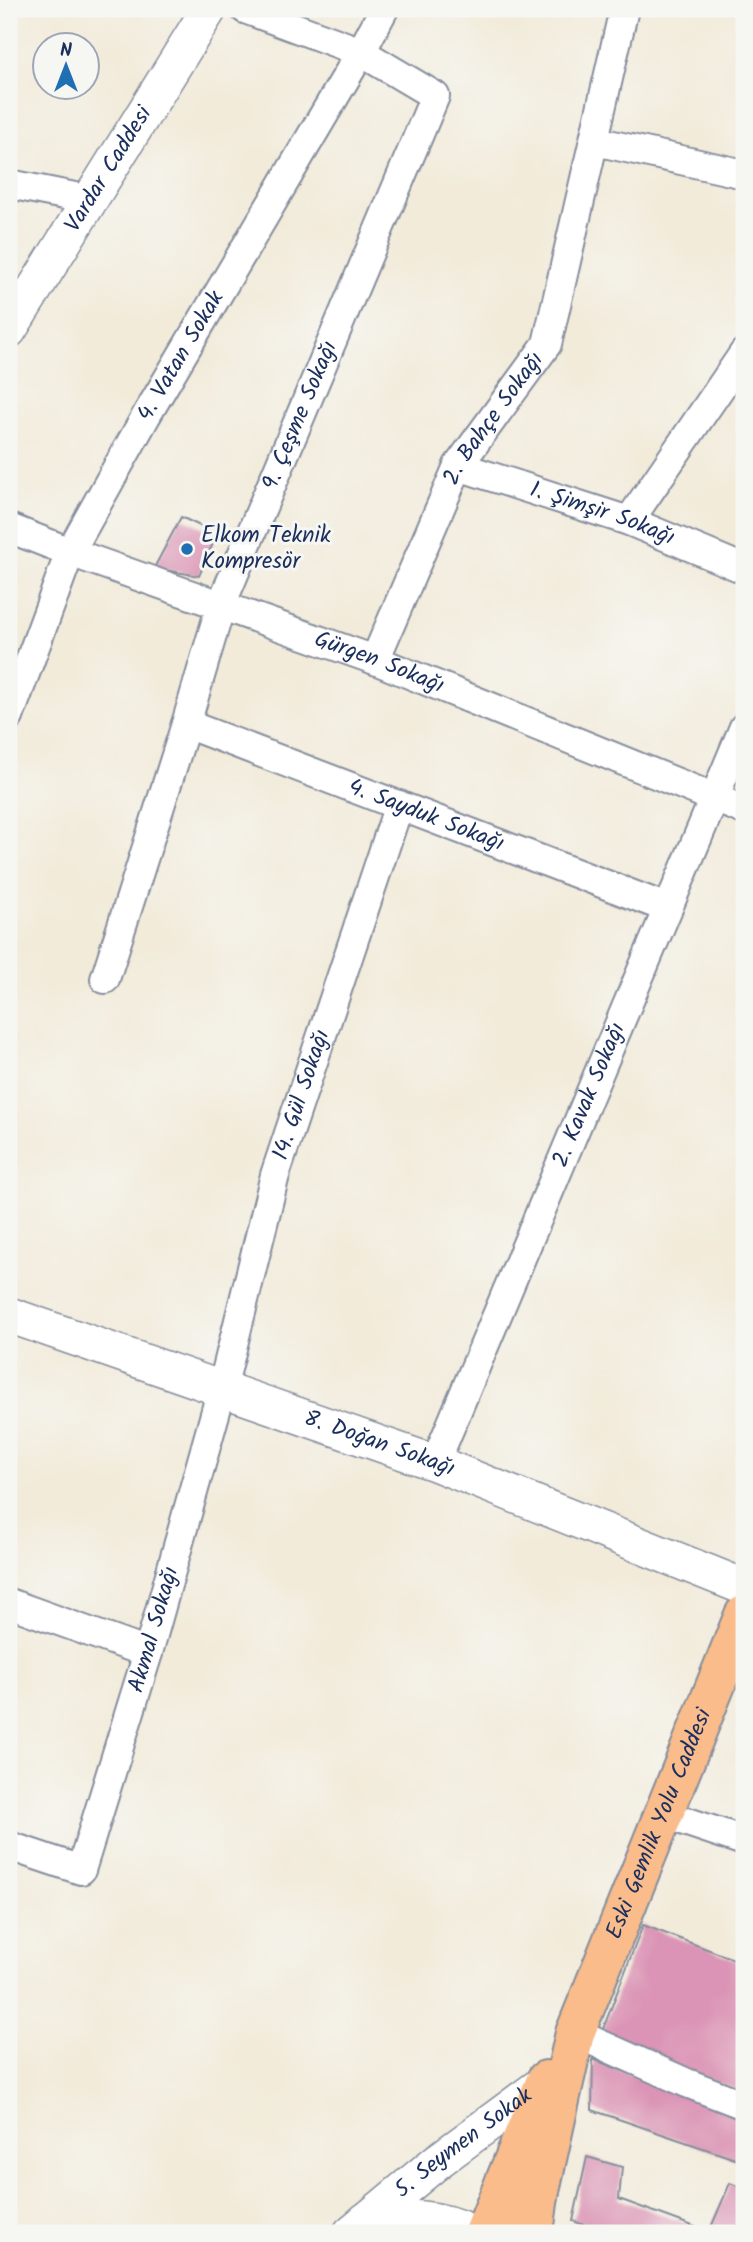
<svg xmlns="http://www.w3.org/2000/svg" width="753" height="2242" viewBox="0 0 753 2242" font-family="Kalam,sans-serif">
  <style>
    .building { fill: #db94b5 }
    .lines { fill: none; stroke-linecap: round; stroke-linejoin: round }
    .minor-casing { stroke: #868d9c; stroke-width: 32 }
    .tertiary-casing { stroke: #868d9c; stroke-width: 38 }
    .primary-casing { stroke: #868d9c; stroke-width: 42 }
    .trunk-casing { stroke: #868d9c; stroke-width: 42 }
    .minor { stroke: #fff; stroke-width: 28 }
    .tertiary { stroke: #fff; stroke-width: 35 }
    .primary { stroke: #f9bc8a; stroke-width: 38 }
    .trunk { stroke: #f9bc8a; stroke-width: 38 }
    .poi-dot { fill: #1f6fb2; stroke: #f6f6f2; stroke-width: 2.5 }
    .labels { text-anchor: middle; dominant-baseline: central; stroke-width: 6; stroke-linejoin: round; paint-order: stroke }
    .street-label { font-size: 23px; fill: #1b2f5e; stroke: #f6f6f2 }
    .poi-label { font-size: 23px; fill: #1b2f5e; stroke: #f6f6f2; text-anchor: start }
  </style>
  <rect width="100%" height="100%" fill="#f6f6f2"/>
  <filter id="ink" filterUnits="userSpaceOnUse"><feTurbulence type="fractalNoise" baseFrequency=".0143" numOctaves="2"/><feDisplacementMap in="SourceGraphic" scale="14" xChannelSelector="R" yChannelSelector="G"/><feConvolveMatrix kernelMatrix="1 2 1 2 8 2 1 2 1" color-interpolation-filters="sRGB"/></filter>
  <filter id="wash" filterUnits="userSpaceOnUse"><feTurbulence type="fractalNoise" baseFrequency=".00686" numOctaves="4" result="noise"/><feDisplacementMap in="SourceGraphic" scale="28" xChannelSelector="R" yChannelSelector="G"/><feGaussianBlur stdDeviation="1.57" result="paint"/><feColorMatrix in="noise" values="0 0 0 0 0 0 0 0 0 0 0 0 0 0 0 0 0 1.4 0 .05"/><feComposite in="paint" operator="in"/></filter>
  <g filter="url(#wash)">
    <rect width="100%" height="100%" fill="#f2ebda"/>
    <g id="blocks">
      <!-- building -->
      <path class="building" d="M181,517L217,534L199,576L154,568Z
        M643,1925L744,1963V2093L600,2037Z
        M593,2059L744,2119V2162L592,2110Z
        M587,2157L622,2167L619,2199L709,2232L730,2183L744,2189V2218L741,2233H609L573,2221Z"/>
    </g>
  </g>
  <g filter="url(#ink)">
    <use href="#blocks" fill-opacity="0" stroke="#868d9c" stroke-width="2"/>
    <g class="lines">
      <!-- minor casing -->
      <g class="minor-casing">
        <g id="minor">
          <path d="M595,141L744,174"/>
          <path d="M9,184L90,200"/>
          <path id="s1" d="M458,466L629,521L744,569"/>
          <path d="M629,521L744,353"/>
          <path id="s2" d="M9,528L70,552L375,660L744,810"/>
          <path id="s3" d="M375,660L458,466L547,344L624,9"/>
          <path id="s4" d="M9,717L70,552L146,416L361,52L384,9"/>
          <path id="s5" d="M186,724L667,908"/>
          <path id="s6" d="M105,979L186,724L221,605L435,96L361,52L245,9"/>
          <path id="s7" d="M435,1463L744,727"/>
          <path d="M9,1603L148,1653"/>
          <path d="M664,1814L744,1841"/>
          <path id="s8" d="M9,1846L81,1870L148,1653L222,1389L275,1175L399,805"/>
          <path d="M575,2033L687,2083L744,2105"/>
        </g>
      </g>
      <!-- tertiary casing -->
      <g class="tertiary-casing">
        <g id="tertiary">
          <path id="s9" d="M9,330L209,9"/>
          <path id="s10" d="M9,1315L435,1463L744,1587"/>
          <path d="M365,2221C404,2216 437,2216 472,2233"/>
          <path id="s11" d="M351,2233L438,2161L545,2082"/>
        </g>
      </g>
      <!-- primary casing -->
      <g class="primary-casing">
        <g id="primary">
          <path id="s12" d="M526,2225L539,2195L575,2033L744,1615"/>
          <path d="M484,2233L546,2080"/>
        </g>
      </g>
      <!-- trunk casing -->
      <g class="trunk-casing">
        <path id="trunk" d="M534,2233L539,2195"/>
      </g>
      <!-- minor -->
      <use href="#minor" class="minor"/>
      <!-- tertiary -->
      <use href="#tertiary" class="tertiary"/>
      <!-- primary -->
      <use href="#primary" class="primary"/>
      <!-- trunk -->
      <use href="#trunk" class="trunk"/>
    </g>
  </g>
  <!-- markers -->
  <circle class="poi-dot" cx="187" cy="549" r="7"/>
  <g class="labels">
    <!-- street labels -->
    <g class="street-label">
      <text stroke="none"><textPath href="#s9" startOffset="189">Vardar Caddesi</textPath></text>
      <text stroke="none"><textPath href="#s4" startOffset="401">4. Vatan Sokak</textPath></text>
      <text stroke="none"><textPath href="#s6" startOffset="597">9. Çeşme Sokağı</textPath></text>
      <text stroke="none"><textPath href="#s3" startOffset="270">2. Bahçe Sokağı</textPath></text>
      <text stroke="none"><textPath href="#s1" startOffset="152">1. Şimşir Sokağı</textPath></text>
      <text stroke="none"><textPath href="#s2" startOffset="394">Gürgen Sokağı</textPath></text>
      <text stroke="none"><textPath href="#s5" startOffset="257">4. Sayduk Sokağı</textPath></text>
      <text stroke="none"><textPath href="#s8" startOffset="882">14. Gül Sokağı</textPath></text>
      <text stroke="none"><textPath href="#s7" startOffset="399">2. Kavak Sokağı</textPath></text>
      <text stroke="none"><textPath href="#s10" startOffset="392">8. Doğan Sokağı</textPath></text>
      <text stroke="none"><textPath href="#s8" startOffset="327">Akmal Sokağı</textPath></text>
      <text stroke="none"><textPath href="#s12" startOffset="424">Eski Gemlik Yolu Caddesi</textPath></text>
      <text stroke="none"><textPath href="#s11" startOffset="144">5. Seymen Sokak</textPath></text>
    </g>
    <!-- poi labels -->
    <g class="poi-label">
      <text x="201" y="536">Elkom Teknik<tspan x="201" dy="26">Kompresör</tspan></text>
    </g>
  </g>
  <!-- margin -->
  <rect width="753" height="2242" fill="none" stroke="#f6f6f2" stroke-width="35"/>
  <!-- north arrow -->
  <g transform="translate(66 66)"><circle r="33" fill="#f6f6f2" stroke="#9ea6b7" stroke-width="2"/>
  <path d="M0-5L12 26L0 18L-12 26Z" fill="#1f6fb2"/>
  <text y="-10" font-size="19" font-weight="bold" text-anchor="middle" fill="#1b2f5e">N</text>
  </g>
</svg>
